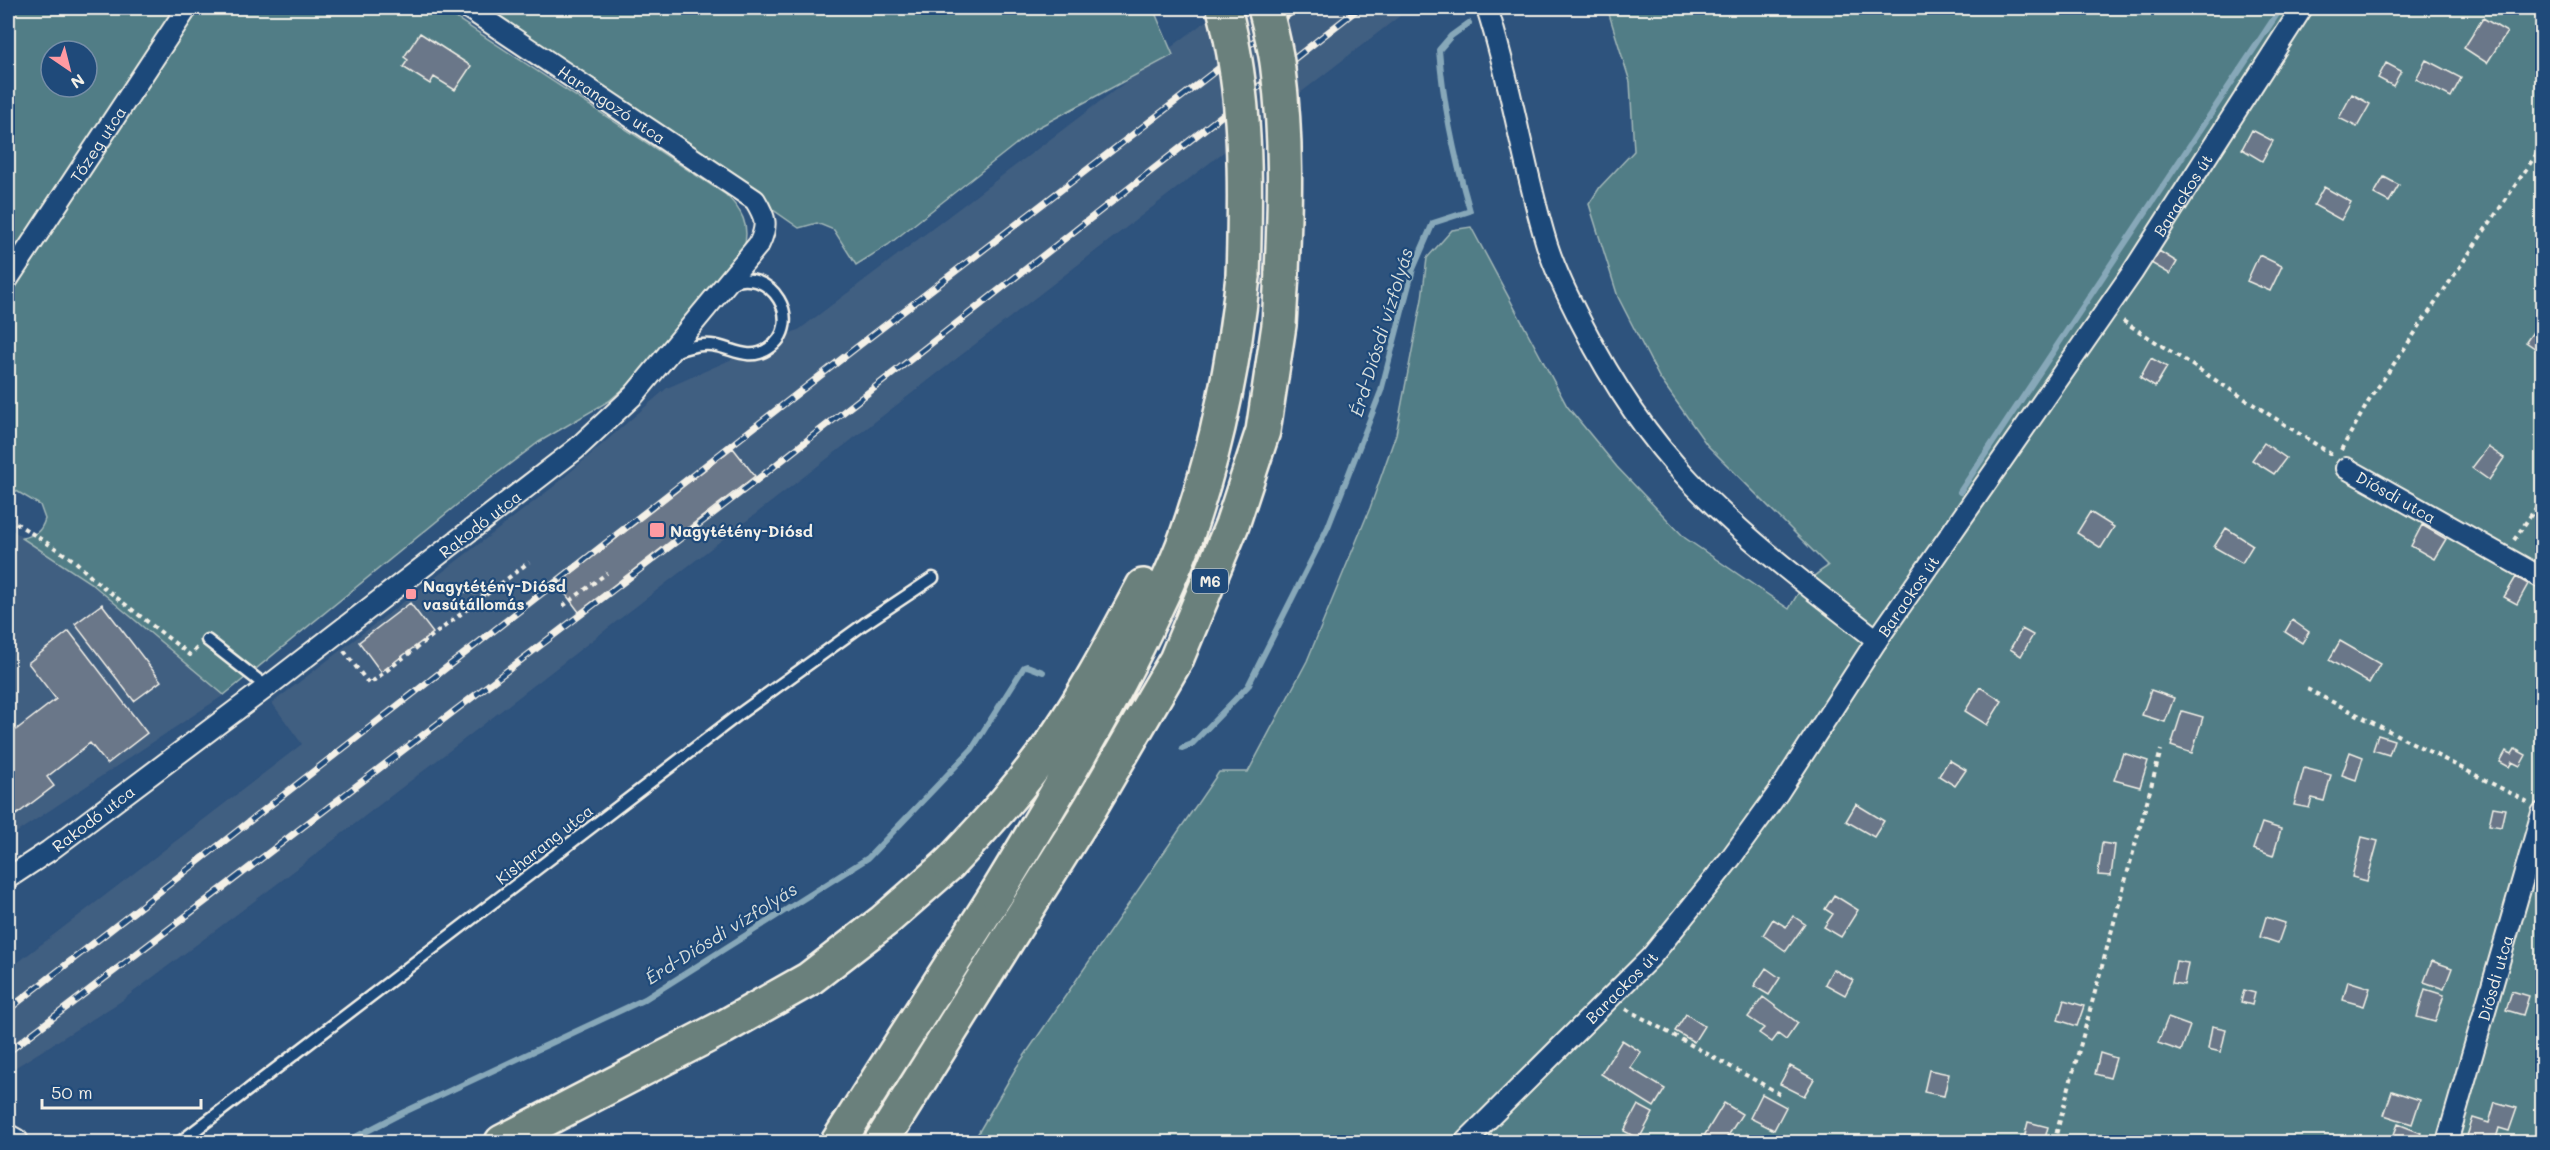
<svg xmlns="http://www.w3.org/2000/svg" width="2550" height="1150" viewBox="0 0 2550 1150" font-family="Mali,sans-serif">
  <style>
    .built { fill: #405e81 }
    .green { fill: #517d86; stroke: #a2b7b7; stroke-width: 1.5; fill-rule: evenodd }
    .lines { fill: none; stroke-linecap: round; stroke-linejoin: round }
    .stream { stroke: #87a8b9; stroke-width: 6 }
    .building { fill: #6b7789; stroke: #f4f1e8; stroke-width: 1.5 }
    .service-casing { stroke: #f4f1e8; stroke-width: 15 }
    .minor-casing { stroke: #f4f1e8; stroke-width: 24 }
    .tertiary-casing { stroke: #f4f1e8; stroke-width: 30 }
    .trunk-casing { stroke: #f4f1e8; stroke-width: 38 }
    .motorway-casing { stroke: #f4f1e8; stroke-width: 38 }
    .path { stroke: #f4f1e8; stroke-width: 4; stroke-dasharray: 4.5 4.5; stroke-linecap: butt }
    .service { stroke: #1f4a7a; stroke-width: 10 }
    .minor { stroke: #1f4a7a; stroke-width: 20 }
    .tertiary { stroke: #1f4a7a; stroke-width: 26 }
    .trunk { stroke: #6a807c; stroke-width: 33 }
    .motorway { stroke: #6a807c; stroke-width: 33 }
    .rail-casing { stroke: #f4f1e8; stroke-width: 7 }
    .rail { stroke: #1f4a7a; stroke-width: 4.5; stroke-dasharray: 14; stroke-linecap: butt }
    .motorway-bridge-casing { stroke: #f4f1e8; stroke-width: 38; stroke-linecap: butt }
    .motorway-bridge { stroke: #6a807c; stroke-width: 33 }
    .poi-dot { fill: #ff9aa2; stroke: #1f4a7a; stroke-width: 2 }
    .labels { text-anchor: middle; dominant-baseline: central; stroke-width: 4.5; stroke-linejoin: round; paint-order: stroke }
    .shield { fill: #1f4a7a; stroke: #b4bfc7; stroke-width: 1.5 }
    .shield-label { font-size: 15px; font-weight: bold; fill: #f4f1e8 }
    .street-label { font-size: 16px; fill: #f4f1e8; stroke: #1f4a7a }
    .poi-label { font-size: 16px; font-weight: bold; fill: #f4f1e8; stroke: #1f4a7a; text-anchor: start }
    .water-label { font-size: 18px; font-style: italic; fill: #d9dfdc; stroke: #1f4a7a }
  </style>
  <rect width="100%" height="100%" fill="#2e537d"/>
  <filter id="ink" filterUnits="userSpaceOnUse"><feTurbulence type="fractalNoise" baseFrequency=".0167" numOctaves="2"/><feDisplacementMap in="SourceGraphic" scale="12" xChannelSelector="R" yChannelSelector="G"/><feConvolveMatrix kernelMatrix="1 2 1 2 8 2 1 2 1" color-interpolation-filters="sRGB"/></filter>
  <g filter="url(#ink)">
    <!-- built -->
    <path class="built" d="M1223,8H1410L277,884L120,1002L8,1072V970L302,744L272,703L553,487L667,388L800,329Z
      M8,527L92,584L224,695L8,838Z"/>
    <!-- green -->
    <path class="green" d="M8,8H441L725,194C742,210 750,225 744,248L645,370L609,401L539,442L475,490L224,695L92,584L22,538C36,535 41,532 45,519L40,505L8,486ZM51,51H87V87H51Z
      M484,8H1153L1173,55L1035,129L888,245L856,265L834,230L817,223L799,228Z
      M1588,8H2542V1142H973L1016,1068L1219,772H1248L1307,661L1370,508L1396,434L1422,299L1427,258L1452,230L1471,227L1567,406L1617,467L1685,538L1789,609C1800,588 1808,579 1828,566L1707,445L1659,377L1618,297L1589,204L1600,187L1634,151L1630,82L1609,14Z"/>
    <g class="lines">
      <!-- stream -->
      <path class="stream" d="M1960,492L2281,8
        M1182,748L1192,744L1248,686L1328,527L1381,391L1413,269L1433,223L1470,211C1455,159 1443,104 1439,50L1451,36L1469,23
        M346,1142L400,1114L645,999L868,858L972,749L1024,667L1027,666L1043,672"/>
    </g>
    <!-- building -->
    <path class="building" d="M2483,18L2507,32L2487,63L2464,48Z
      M420,33L471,66L455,90L434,77L430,84L403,67L408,60L404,57Z
      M2426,60L2461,78L2451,97L2416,79Z
      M2386,63L2401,71L2393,86L2378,78Z
      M2352,94L2370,104L2357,127L2339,118Z
      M2252,130L2273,141L2262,161L2242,149Z
      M2384,177L2399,185L2389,202L2374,194Z
      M2324,187L2351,202L2341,220L2314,205Z
      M2159,251L2177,262L2170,274L2151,263Z
      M2259,255L2282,266L2270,291L2247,281Z
      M2537,326L2542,329V353L2526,342Z
      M2151,358L2167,367L2155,387L2140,378Z
      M2264,443L2286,458L2274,474L2252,460Z
      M2488,447L2504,458L2489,480L2472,468Z
      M733,448L755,476L579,612L558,584Z
      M2090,512L2114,527L2101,548L2077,533Z
      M2422,525L2446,539L2434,559L2411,546Z
      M2226,528L2253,545L2242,563L2214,547Z
      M2516,577L2528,584L2517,604L2504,597Z
      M410,603L433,633L381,672L359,642Z
      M102,604L161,681L134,701L75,624Z
      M2292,620L2309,632L2302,643L2285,632Z
      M2022,629L2033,635L2021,656L2010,649Z
      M69,631L147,733L107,764L90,743L47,777L54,786L8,821V736L56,699L28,663Z
      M2340,641L2380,664L2369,683L2329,660Z
      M1980,687L2002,701L1987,725L1965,711Z
      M2151,690L2174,698L2165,722L2142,715Z
      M2182,711L2203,717L2192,753L2171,746Z
      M2378,735L2394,740L2389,755L2373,750Z
      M2515,749L2526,755L2520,766L2512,762L2509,767L2500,762L2506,751L2512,754Z
      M2350,752L2363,757L2356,780L2342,775Z
      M2123,753L2148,761L2140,787L2114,780Z
      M1949,760L1966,770L1955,786L1939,776Z
      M2304,768L2331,775L2324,801L2312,798L2309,808L2294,805Z
      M1856,804L1884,821L1874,837L1846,821Z
      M2493,807L2505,809L2501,827L2489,825Z
      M2262,823L2281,829L2273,856L2253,849Z
      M2362,837L2378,841L2367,881L2352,877Z
      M2102,843L2115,845L2111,876L2098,875Z
      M1834,895L1858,910L1841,937L1824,927L1833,914L1825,909Z
      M1793,916L1805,924L1786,951L1763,935L1773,919L1786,927Z
      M2266,917L2285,923L2278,943L2260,937Z
      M2176,961L2188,963L2184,985L2172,983Z
      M2432,961L2452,968L2444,989L2424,982Z
      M1766,968L1780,978L1769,995L1754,986Z
      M1833,969L1853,980L1845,995L1825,984Z
      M2348,981L2370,988L2364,1006L2343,1000Z
      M2425,989L2444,995L2435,1022L2417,1017Z
      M2244,990L2255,993L2252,1005L2241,1002Z
      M2512,991L2529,996L2523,1015L2506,1010Z
      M1763,997L1798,1023L1786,1040L1778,1034L1772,1042L1759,1033L1764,1028L1748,1017Z
      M2064,1000L2084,1006L2077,1026L2058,1020Z
      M1686,1014L1704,1026L1694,1042L1675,1031Z
      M2168,1018L2190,1026L2181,1051L2158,1043Z
      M2212,1026L2226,1029L2221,1052L2208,1049Z
      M1622,1040L1641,1052L1630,1068L1665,1089L1654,1107L1601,1074Z
      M2100,1053L2116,1058L2110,1078L2095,1074Z
      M1790,1066L1814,1079L1804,1096L1780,1084Z
      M1929,1070L1949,1074L1944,1096L1924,1092Z
      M2392,1091L2420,1100L2412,1124L2384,1115Z
      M1762,1094L1786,1107L1774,1130L1750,1118Z
      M2495,1102L2517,1108L2509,1131L2499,1128L2495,1142H2465L2473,1118L2489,1123Z
      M1724,1103L1742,1114L1724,1142H1715L1704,1136Z
      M1638,1105L1653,1113L1639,1139L1624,1131Z
      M2028,1122L2048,1127L2044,1142L2024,1138Z
      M2398,1124L2421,1133L2417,1142H2391Z"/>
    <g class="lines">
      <!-- service casing -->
      <g class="service-casing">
        <path id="service" d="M675,352C687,347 698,344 711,345C731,347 748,362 768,349C807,324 771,263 728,284
          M207,640L267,687
          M180,1142L738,715L864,624L933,578"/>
      </g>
      <!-- minor casing -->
      <g class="minor-casing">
        <g id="minor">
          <path d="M1487,8C1512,85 1523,167 1547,245C1556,273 1569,299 1582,324C1611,381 1646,435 1690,481C1746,540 1813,590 1877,640"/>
          <path id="s1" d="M8,279L187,8"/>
          <path id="s2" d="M2346,468L2542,578"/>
          <path id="s3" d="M8,878L49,851L267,687L576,449L634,395L759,244C768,225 766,218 755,200L468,8"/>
          <path id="s4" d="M1465,1142L1651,957L1730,859L1778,793L1877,640L2132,273L2302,8"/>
          <path id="s5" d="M2447,1142L2542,813"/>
        </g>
      </g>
      <!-- tertiary casing -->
      <g class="tertiary-casing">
        <path id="tertiary" d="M8,1138L15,1142"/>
      </g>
      <!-- trunk casing -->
      <g class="trunk-casing">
        <path id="trunk" d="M502,1142L724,1027L809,979L884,921L949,864
          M838,1142L997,893"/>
      </g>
      <!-- motorway casing -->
      <g class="motorway-casing">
        <path id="motorway" d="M949,864C988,823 1026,781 1058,734C1090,687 1116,636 1143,586
          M997,893C1052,802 1107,712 1152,616C1165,588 1178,561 1188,532C1217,448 1234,364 1243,276
          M881,1142L1090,808L1176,660L1232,525L1263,431L1279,325L1282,272"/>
      </g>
      <!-- path -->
      <path class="path" d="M2123,321L2334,456
        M2341,450L2370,399L2542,146
        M8,518L75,561L93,579L190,655L197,648
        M2514,540L2542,499
        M486,595L529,562
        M563,606L607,573
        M344,651L369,684L486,595L434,584
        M2307,689L2528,802
        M1626,1009L1782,1095
        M2054,1142L2161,750"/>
      <!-- service -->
      <use href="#service" class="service"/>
      <!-- minor -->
      <use href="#minor" class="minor"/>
      <!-- tertiary -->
      <use href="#tertiary" class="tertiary"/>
      <!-- trunk -->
      <use href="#trunk" class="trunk"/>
      <!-- motorway -->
      <use href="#motorway" class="motorway"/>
      <!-- rail casing -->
      <g class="rail-casing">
        <path id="rail" d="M8,1010L848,354L1297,8
          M8,1052L749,486L1359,8"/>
      </g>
      <!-- rail -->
      <use href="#rail" class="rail"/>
      <!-- motorway-bridge casing -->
      <g class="motorway-bridge-casing">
        <path id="motorway-bridge" d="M1224,8C1247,95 1246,186 1243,276
          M1265,8C1270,28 1276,49 1278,70C1287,137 1285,205 1282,272"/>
      </g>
      <!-- motorway-bridge -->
      <use href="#motorway-bridge" class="motorway-bridge"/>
    </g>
  </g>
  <!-- markers -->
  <g class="poi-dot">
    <rect x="649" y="522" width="16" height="16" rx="3"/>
    <rect x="405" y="588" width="12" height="12" rx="3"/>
  </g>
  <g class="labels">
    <!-- shield labels -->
    <rect class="shield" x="1192" y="569" width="36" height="24" rx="4.5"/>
    <g class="shield-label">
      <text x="1210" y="581">M6</text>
    </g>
    <!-- street labels -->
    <g class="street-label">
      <text transform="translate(612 104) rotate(34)">Harangozó utca</text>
      <text stroke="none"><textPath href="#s1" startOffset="162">Tőzeg utca</textPath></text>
      <text stroke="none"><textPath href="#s4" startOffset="1192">Barackos út</textPath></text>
      <text stroke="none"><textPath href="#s2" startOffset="58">Diósdi utca</textPath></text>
      <text stroke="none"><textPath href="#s3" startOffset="590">Rakodó utca</textPath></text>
      <text stroke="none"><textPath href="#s4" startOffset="706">Barackos út</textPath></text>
      <text stroke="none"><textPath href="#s3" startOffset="104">Rakodó utca</textPath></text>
      <text transform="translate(544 844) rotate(-38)">Kisharang utca</text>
      <text stroke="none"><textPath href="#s5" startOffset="171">Diósdi utca</textPath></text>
      <text stroke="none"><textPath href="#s4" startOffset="220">Barackos út</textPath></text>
    </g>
    <!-- poi labels -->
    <g class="poi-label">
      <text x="670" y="530">Nagytétény-Diósd</text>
      <text x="423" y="585">Nagytétény-Diósd<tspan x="423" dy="18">vasútállomás</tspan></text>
    </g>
    <!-- water labels -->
    <g class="water-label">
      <text transform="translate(1381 332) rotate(-73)">Érd-Diósdi vízfolyás</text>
      <text transform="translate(721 933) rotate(-32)">Érd-Diósdi vízfolyás</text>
    </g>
  </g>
  <!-- margin -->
  <rect width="2550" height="1150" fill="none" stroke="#1f4a7a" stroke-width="30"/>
  <rect x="15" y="15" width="2520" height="1120" fill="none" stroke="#f4f1e8" stroke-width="2" filter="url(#ink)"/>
  <!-- north arrow -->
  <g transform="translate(69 69) rotate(145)"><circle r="28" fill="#1f4a7a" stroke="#748da6" stroke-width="1.5"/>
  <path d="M0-4.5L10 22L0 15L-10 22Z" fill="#ff9aa2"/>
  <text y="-9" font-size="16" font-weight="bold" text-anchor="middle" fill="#f4f1e8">N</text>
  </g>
  <!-- scale -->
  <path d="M42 1099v9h159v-9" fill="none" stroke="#f4f1e8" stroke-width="3"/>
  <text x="51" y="1099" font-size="18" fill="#f4f1e8" stroke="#1f4a7a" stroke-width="4.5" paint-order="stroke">50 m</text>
</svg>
